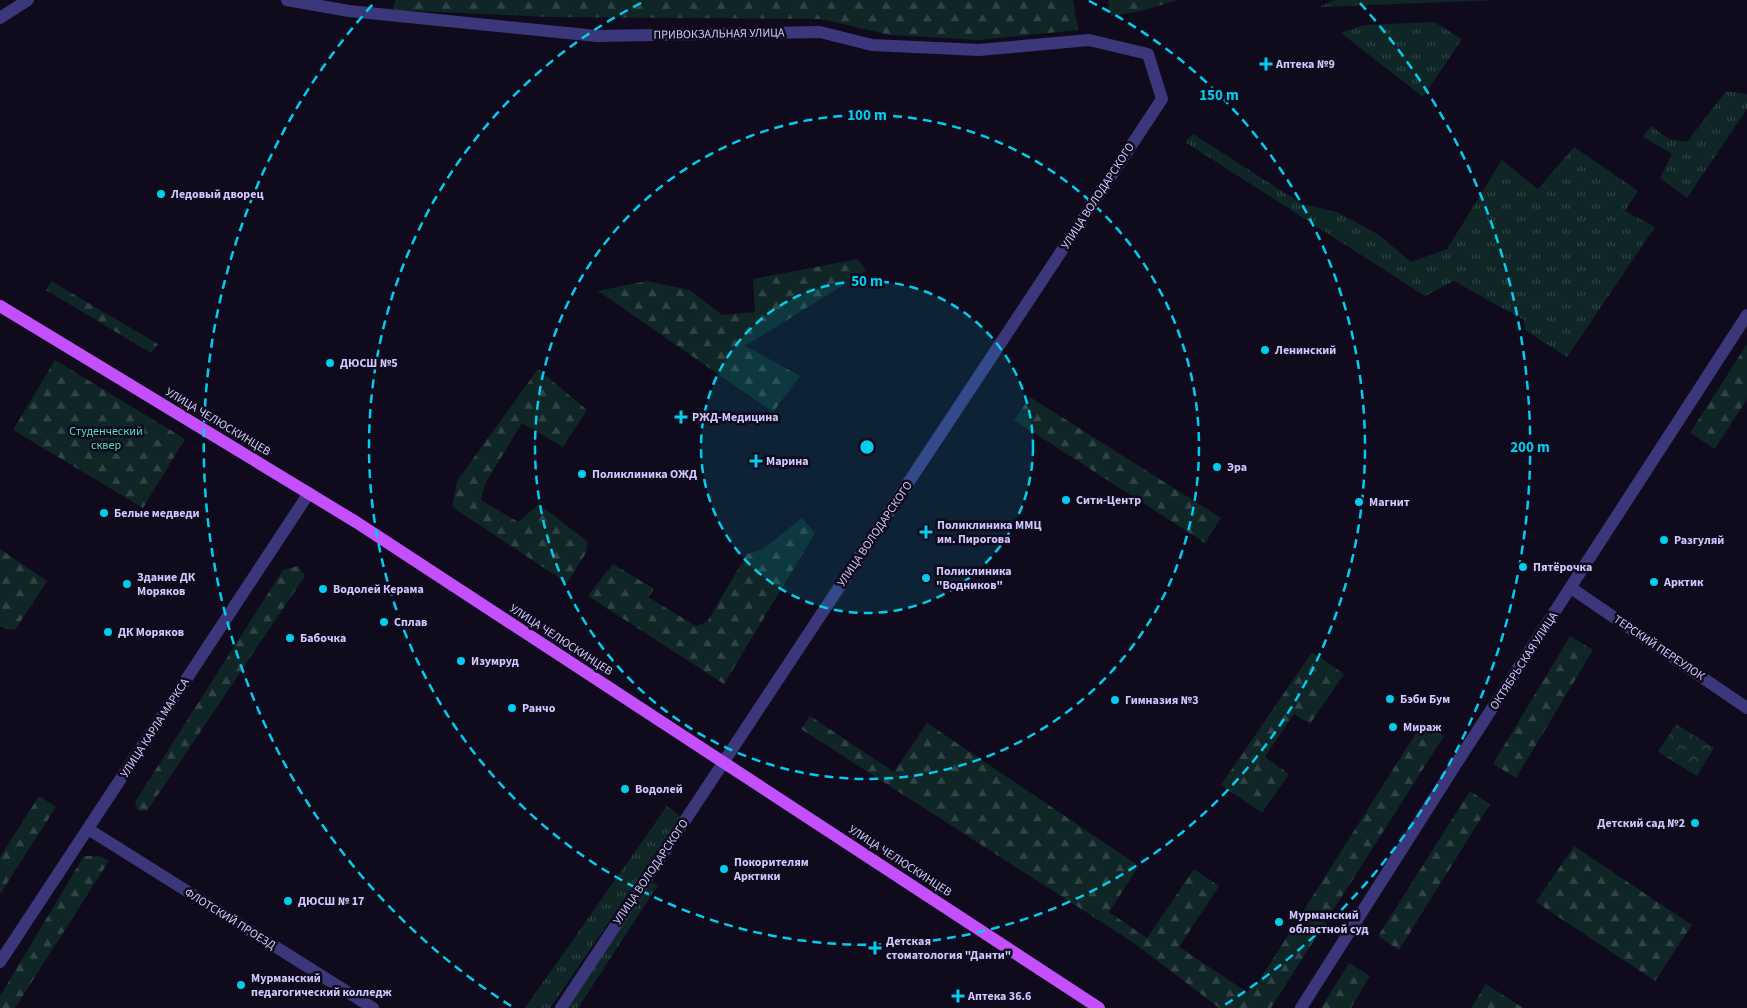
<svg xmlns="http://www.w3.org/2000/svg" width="1747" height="1008" viewBox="0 0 1747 1008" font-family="'Source Sans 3',sans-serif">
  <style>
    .grass { fill: url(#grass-tufts) }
    .forest { fill: url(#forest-firs) }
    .park { fill: url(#park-crowns) }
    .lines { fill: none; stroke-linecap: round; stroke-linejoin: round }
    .minor { stroke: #3c377b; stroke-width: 12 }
    .major { stroke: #c44ffd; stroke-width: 12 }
    .ring { fill: none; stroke: #03ccef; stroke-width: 2.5; stroke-dasharray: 9 6 }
    .poi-dot { fill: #03ccef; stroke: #0f0b1c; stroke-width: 2 }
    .labels { text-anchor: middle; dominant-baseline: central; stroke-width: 5; stroke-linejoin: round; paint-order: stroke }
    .street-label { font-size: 12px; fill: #d0c7fe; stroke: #0f0b1c }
    .poi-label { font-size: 12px; font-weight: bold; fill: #d0c7fe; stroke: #0f0b1c; text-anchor: start }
    .park-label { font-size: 12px; fill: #55dcc1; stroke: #0f0b1c }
    .centre { fill: #03ccef; stroke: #0f0b1c; stroke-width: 2.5 }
    .ring-label { font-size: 15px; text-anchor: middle; font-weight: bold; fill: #03ccef; stroke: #0f0b1c; stroke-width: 5; stroke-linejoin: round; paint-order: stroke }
  </style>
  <defs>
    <pattern id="grass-tufts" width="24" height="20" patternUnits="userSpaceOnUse" patternTransform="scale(1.25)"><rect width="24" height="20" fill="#0f2526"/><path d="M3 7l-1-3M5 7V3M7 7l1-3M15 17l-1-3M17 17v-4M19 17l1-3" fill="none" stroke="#314347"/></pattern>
    <pattern id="forest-firs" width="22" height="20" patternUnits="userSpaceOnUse" patternTransform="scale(1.25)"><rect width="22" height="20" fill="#0f2526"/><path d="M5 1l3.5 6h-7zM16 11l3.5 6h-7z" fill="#314347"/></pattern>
    <pattern id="park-crowns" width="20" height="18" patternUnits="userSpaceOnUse" patternTransform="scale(1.25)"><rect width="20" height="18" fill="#0f2526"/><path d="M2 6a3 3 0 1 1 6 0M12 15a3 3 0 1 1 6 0" fill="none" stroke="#314347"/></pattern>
  </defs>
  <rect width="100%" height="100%" fill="#0f0b1c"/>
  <!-- grass -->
  <path class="grass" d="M1335,0H1498L1319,7Z
    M1434,22L1462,39L1423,97L1341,33L1364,25Z
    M1726,91L1747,94V109L1687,198L1660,178L1672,154L1643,137L1651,126L1669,139L1687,142Z
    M1193,134L1302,204L1337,212L1379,235L1411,262L1447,249L1502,160L1538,189L1574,147L1638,191L1625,211L1655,227L1567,357L1525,330L1524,320L1454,281L1425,296L1185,142Z
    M667,806L681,817L550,1008H525Z
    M652,882L658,885L578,1008H566Z"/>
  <!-- forest -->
  <path class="forest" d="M395,0H1073L1078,30L978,40L890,35L821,19L550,17L394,10Z
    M1108,0H1177L1142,11L1111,16Z
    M858,259L866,271L745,346L800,376L773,412L598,291L647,281L690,290L722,315L755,312L753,279Z
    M51,281L158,344L151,353L46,290Z
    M1747,344V399L1715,449L1690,433Z
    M55,360L185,439L143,508L13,430Z
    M538,369L587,410L563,447L522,423L485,484L481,500L518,522L539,504L588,542L586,553L567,583L452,507L457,481Z
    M1030,397L1221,518L1205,543L1014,420Z
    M802,518L815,533L724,684L588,596L613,564L654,589L648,597L696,626L707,622L747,554L763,549Z
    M0,549L47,581L15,630L0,627Z
    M298,566L305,576L147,811H138L135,802L283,570Z
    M1570,636L1593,650L1516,778L1493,764Z
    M1312,652L1344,674L1310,724L1294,714L1265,757L1289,774L1262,813L1221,785Z
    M810,716L894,772L927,723L1139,866L1109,912L1147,938L1194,869L1219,886L1179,947L1247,992L1257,984L1423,722L1444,736L1271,1008H1219L1134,943L801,729Z
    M1470,791L1490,804L1399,950L1378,936Z
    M39,796L56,807L0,894V857Z
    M1574,846L1692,925L1655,981L1536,902Z
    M84,856H99L109,861L15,1008H0V996Z
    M1349,963L1370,976L1351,1008H1321Z
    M1486,984L1523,1008H1471Z"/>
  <!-- park -->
  <path class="park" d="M1676,724L1714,748L1697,776L1658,752Z"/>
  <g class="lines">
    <!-- minor -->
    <path class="minor" d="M287,0L349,11L597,36L820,32L872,45L979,50L1089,40L1148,54L1162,99L561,1008
      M0,18L28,0
      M1571,588L1747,708
      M88,829L373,1008
      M0,962L309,493
      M1301,1008L1456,764L1747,315"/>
    <!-- major -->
    <path class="major" d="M0,306L356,522L1099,1008"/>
  </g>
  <!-- distance rings -->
  <circle cx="867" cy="447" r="166" fill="#03ccef" fill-opacity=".12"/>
  <g class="ring">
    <circle cx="867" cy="447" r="166"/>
    <circle cx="867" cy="447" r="332"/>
    <path d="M1089 1A498 498 0 1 1 645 1"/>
    <path d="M511 1006A663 663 0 0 1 374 3M1360 3A663 663 0 0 1 1223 1006"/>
  </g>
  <!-- markers -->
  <g class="poi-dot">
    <path d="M1263.5 56.5h5v5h5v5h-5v5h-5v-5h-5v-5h5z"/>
    <circle cx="161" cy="194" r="5"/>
    <circle cx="1265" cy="350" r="5"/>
    <circle cx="330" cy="363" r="5"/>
    <path d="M678.5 409.5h5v5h5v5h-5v5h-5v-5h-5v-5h5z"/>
    <path d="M753.5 453.5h5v5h5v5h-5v5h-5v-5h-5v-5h5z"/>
    <circle cx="1217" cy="467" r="5"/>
    <circle cx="582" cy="474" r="5"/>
    <circle cx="1066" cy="500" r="5"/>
    <circle cx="1359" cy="502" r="5"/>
    <circle cx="104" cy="513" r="5"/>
    <path d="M923.5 524.5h5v5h5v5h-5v5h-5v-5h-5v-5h5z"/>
    <circle cx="1664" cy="540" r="5"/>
    <circle cx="1523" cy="567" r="5"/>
    <circle cx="926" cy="578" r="5"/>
    <circle cx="1654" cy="582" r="5"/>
    <circle cx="127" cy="584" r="5"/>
    <circle cx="323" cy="589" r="5"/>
    <circle cx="384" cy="622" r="5"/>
    <circle cx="108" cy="632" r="5"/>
    <circle cx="290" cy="638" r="5"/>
    <circle cx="461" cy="661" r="5"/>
    <circle cx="1390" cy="699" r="5"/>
    <circle cx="1115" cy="700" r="5"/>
    <circle cx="512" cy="708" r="5"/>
    <circle cx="1393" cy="727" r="5"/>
    <circle cx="625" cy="789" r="5"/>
    <circle cx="1695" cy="823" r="5"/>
    <circle cx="724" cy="869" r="5"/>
    <circle cx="288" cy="901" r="5"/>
    <circle cx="1279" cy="922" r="5"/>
    <path d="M872.5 940.5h5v5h5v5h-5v5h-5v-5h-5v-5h5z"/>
    <circle cx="241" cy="985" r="5"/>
    <path d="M955.5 988.5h5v5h5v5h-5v5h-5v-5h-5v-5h5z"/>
  </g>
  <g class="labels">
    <!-- street labels -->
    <g class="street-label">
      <text transform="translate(719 34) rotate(-1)">ПРИВОКЗАЛЬНАЯ УЛИЦА</text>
      <text transform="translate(1098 196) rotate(-57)">УЛИЦА ВОЛОДАРСКОГО</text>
      <text transform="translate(218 422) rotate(31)">УЛИЦА ЧЕЛЮСКИНЦЕВ</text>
      <text transform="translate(875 534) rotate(-56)">УЛИЦА ВОЛОДАРСКОГО</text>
      <text transform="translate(561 640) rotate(33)">УЛИЦА ЧЕЛЮСКИНЦЕВ</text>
      <text transform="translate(1659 648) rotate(34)">ТЕРСКИЙ ПЕРЕУЛОК</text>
      <text transform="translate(1524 661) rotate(-57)">ОКТЯБРЬСКАЯ УЛИЦА</text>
      <text transform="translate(155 728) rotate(-57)">УЛИЦА КАРЛА МАРКСА</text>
      <text transform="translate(900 861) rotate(33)">УЛИЦА ЧЕЛЮСКИНЦЕВ</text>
      <text transform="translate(651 872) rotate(-56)">УЛИЦА ВОЛОДАРСКОГО</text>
      <text transform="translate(230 919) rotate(32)">ФЛОТСКИЙ ПРОЕЗД</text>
    </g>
    <!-- poi labels -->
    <g class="poi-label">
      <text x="1276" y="64">Аптека №9</text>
      <text x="171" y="194">Ледовый дворец</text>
      <text x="1275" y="350">Ленинский</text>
      <text x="340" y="363">ДЮСШ №5</text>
      <text x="692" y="417">РЖД-Медицина</text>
      <text x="766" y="461">Марина</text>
      <text x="1227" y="467">Эра</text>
      <text x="592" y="474">Поликлиника ОЖД</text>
      <text x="1076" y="500">Сити-Центр</text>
      <text x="1369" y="502">Магнит</text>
      <text x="114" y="513">Белые медведи</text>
      <text x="937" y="525">Поликлиника ММЦ<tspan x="937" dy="14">им. Пирогова</tspan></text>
      <text x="1674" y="540">Разгуляй</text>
      <text x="1533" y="567">Пятёрочка</text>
      <text x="936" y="571">Поликлиника<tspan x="936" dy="14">"Водников"</tspan></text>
      <text x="137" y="577">Здание ДК<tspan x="137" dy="14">Моряков</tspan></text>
      <text x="1664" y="582">Арктик</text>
      <text x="333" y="589">Водолей Керама</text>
      <text x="394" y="622">Сплав</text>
      <text x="118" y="632">ДК Моряков</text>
      <text x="300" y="638">Бабочка</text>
      <text x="471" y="661">Изумруд</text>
      <text x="1400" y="699">Бэби Бум</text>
      <text x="1125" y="700">Гимназия №3</text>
      <text x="522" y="708">Ранчо</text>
      <text x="1403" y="727">Мираж</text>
      <text x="635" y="789">Водолей</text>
      <text x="1685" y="823" text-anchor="end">Детский сад №2</text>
      <text x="734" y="862">Покорителям<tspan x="734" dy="14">Арктики</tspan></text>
      <text x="298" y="901">ДЮСШ № 17</text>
      <text x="1289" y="915">Мурманский<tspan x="1289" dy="14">областной суд</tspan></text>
      <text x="886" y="941">Детская<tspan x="886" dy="14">стоматология "Данти"</tspan></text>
      <text x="251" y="978">Мурманский<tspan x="251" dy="14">педагогический колледж</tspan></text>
      <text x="968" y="996">Аптека 36.6</text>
    </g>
    <!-- park labels -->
    <g class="park-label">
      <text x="106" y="431">Студенческий<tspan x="106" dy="14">сквер</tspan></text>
    </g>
  </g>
  <circle cx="867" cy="447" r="8" class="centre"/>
  <g class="ring-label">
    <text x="1219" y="100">150 m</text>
    <text x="867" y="120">100 m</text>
    <text x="867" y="286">50 m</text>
    <text x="1530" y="452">200 m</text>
  </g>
</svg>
